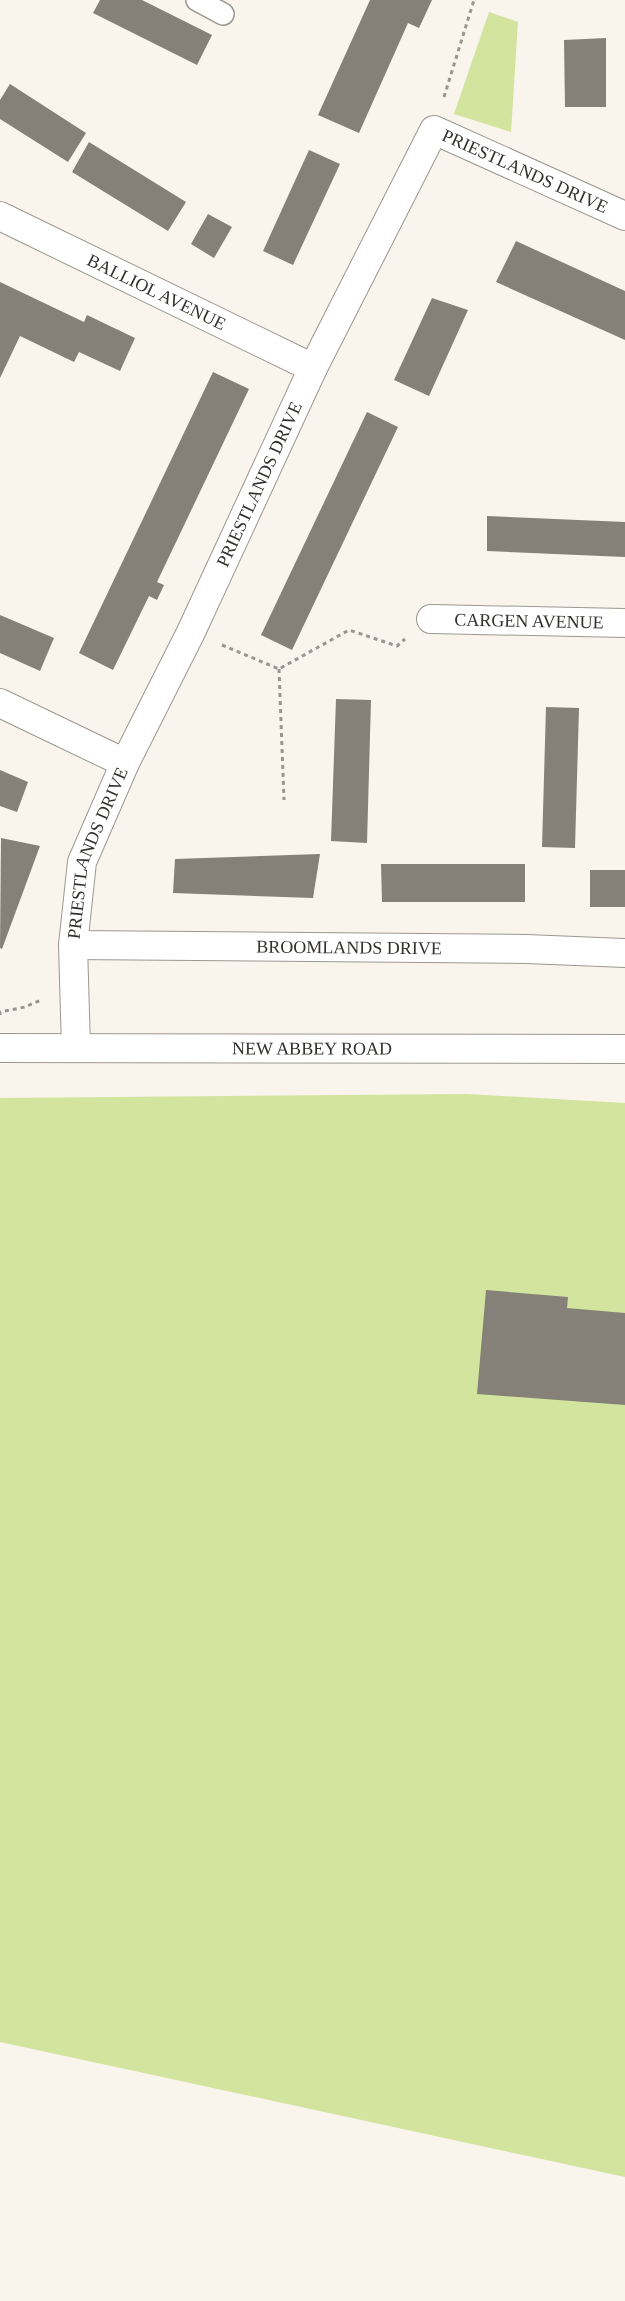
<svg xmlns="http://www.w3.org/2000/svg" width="625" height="2301" viewBox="0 0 625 2301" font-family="'Times New Roman',serif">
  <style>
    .green { fill: #d2e49e }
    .building { fill: #858179 }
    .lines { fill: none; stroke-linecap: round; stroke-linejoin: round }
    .lane-casing { stroke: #9c9790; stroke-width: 24 }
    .street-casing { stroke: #9c9790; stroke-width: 30 }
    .primary-casing { stroke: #9c9790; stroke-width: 30 }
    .path { stroke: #99958f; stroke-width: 3; stroke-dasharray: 4 4; stroke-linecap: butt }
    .lane { stroke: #fff; stroke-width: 21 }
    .street { stroke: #fff; stroke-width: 28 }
    .primary { stroke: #fff; stroke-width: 28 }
    .labels { text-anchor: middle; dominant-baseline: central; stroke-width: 4; stroke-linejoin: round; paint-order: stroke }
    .street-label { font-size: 18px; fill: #33312e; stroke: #fff }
  </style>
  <rect width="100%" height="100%" fill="#f9f4ec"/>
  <!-- green -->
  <path class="green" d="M489,12L518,22L511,132L454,114Z
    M467,1094L625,1103V2177L0,2042V1098Z"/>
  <!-- building -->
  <path class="building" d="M100,0H142L212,35L197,65L93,13Z
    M370,0H432L419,28L408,23L359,133L318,115Z
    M606,38V107H565L564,40Z
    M10,84L86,133L68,162L0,119V100Z
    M89,142L186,202L168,231L72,172Z
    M309,150L340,164L293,265L263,251Z
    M208,214L232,227L214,258L191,244Z
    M516,241L625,291V340L496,282Z
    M0,282L84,322L87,315L135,338L120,371L79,352L74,362L20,336L0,378Z
    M432,298L468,310L429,396L394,380Z
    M213,372L249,389L157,582L164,585L157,600L149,596L113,670L79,653Z
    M367,412L398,427L292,650L261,635Z
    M487,516L625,522V557L487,551Z
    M0,615L54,638L40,671L0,653Z
    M336,699L371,700L367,843L331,841Z
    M546,707L579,708L575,848L542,847Z
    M0,770L28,782L17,812L0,806Z
    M1,838L40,846L2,949L0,948Z
    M320,854L313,898L173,893L175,859Z
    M381,864H525V902H382Z
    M590,870H625V907H590Z
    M486,1290L568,1297L567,1308L625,1313V1405L477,1394Z"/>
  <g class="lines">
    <!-- lane casing -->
    <g class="lane-casing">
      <path id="lane" d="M197,0L223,14"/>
    </g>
    <!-- street casing -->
    <g class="street-casing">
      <g id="street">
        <path id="s1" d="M0,216L313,368"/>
        <path id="s2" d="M431,619L625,623"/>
        <path d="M0,703L125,763"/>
        <path id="s3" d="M73,945L526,949L625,953"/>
        <path id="s4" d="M76,1048L73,945L82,862L125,763L191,632L313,368L434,130L625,216"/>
      </g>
    </g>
    <!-- primary casing -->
    <g class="primary-casing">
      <g id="primary">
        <path id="s5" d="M0,1048L625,1049"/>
      </g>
    </g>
    <!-- path -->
    <path class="path" d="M444,97L474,0
      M222,645L279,669L349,630L397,646L405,639
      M279,669L284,800
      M0,1015V1012L25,1007L41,1000"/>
    <!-- lane -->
    <use href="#lane" class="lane"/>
    <!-- street -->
    <use href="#street" class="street"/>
    <!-- primary -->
    <use href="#primary" class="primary"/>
  </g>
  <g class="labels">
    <!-- street labels -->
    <g class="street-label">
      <text stroke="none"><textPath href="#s4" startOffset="1099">PRIESTLANDS DRIVE</textPath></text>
      <text stroke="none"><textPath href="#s1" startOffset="174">BALLIOL AVENUE</textPath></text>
      <text stroke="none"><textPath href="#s4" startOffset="604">PRIESTLANDS DRIVE</textPath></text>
      <text stroke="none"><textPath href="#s2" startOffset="98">CARGEN AVENUE</textPath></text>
      <text stroke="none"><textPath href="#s4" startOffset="199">PRIESTLANDS DRIVE</textPath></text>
      <text stroke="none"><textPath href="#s3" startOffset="276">BROOMLANDS DRIVE</textPath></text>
      <text stroke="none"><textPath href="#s5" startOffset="312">NEW ABBEY ROAD</textPath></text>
    </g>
  </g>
</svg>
